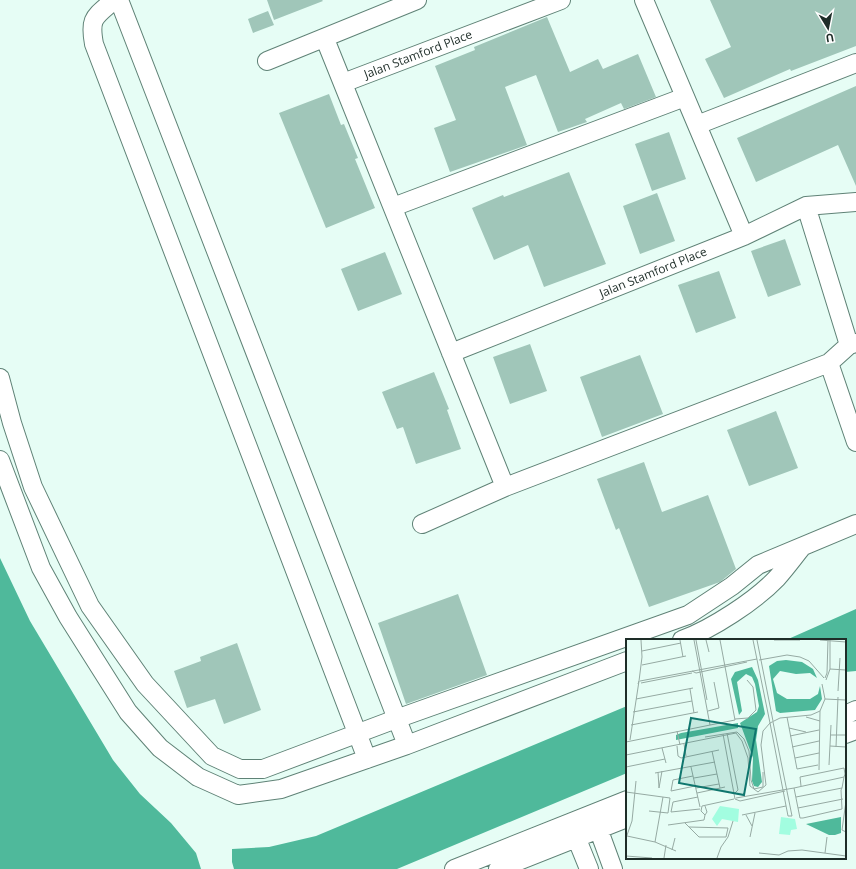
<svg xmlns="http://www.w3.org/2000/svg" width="856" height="869" viewBox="0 0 856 869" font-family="'Open Sans',sans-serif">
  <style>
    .water { fill: #4fb99b }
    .building { fill: #a0c6b9 }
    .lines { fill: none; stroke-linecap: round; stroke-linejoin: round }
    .street-casing { stroke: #5f8276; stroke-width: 20 }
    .street { stroke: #fff; stroke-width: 18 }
    .labels { text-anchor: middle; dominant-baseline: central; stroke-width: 4; stroke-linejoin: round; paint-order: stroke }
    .street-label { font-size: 12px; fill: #1e2d28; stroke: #fff }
    .inset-road { fill: none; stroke: #96aaa3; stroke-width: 1 }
    .view { fill: #0f766e; fill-opacity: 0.15; stroke: #0f766e; stroke-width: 2 }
    .inset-edge { fill: none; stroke: #1e2d28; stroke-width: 2 }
  </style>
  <rect width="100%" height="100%" fill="#e6fdf5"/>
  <!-- water -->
  <path class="water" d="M0,558L30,621L113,760L140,794L171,823L196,853L201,869H0Z
    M856,609V671L845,672V640H786Z
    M627,706V773L397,869H234L232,862V849L269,847L316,836Z"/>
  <!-- building -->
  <path class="building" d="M267,0H322L323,1L274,20Z
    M710,0H856V46L791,71L790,69L724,98L705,59L731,47Z
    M268,11L274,25L253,33L248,19Z
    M547,17L570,72L598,59L603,69L638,54L656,97L624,109L621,103L585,119L587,122L558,132L536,75L505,87L527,145L450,172L434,128L456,120L435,66L475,50L474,47Z
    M856,86V186L838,145L756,182L737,138Z
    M329,94L341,125L344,124L358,158L355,159L375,208L326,228L279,113Z
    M669,132L686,179L652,191L635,144Z
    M569,172L606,264L544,287L528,245L494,260L472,208L503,195L504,197Z
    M657,193L675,241L640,254L623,206Z
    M785,239L801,285L768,297L751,251Z
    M385,252L402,294L358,311L341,269Z
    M719,271L736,318L696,333L678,285Z
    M530,344L547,391L510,404L493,357Z
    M640,355L663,414L602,437L580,377Z
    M434,372L449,409L447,410L461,449L416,464L403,427L397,429L382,392Z
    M776,411L798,468L749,486L727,430Z
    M644,462L662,512L708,495L736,569L720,582L649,607L619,528L616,530L597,479Z
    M458,594L487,675L406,704L378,623Z
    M237,643L261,710L224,724L215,699L187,708L174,671L201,661L200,657Z"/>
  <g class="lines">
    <!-- street casing -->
    <g class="street-casing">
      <path id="street" d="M114,0C95,17 89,17 94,44L367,759
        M119,0L407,745
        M644,0L744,236
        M325,39L505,487
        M267,61L417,0
        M343,83L561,0
        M697,125L856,63
        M806,206L849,345
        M393,207L685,97
        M451,353L744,236L806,206L856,202
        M829,363L856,442
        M0,378L12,423L33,487L90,606L145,684L212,756L240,769H263L396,719L688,615L732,586L758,565L856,524
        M0,460L41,568L68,617L128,712L160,748L198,777L238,795L281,789L407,745L627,661
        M422,524L505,487L829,363L849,345L856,343
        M682,640C712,629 755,601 777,578C786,568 794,557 802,547
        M845,715L856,710
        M845,734L856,730
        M594,817L613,869
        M572,827L589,869
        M454,869L627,800
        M498,869L627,818"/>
    </g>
    <!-- street -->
    <use href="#street" class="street"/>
  </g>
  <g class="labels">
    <!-- street labels -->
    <g class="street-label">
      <text transform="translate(418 54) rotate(-21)">Jalan Stamford Place</text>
      <text transform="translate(653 272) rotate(-22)">Jalan Stamford Place</text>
    </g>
  </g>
  <!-- overview -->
  <g transform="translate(626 639)">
    <rect width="220" height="220" fill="#e6fdf5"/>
    <path d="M94,167L113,170L112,183L96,180L91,187L86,180ZM155,178L169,180L171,190L165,191L164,196L153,195Z" fill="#a2fde0"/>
    <path d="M160,21L176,23L187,30L191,39L184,34L170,35L154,32L147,40L151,54L161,60H184L192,55L194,47L196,60L189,71L154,74L150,72L143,27L151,22ZM126,28L132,41L139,75L132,87L130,101L136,143L132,148L128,147L126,142L127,119L114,84L131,73L133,67L129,45L126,38L120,35L111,43L116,72L113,76L105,40L109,33ZM112,84V89L50,101V96L55,94ZM215,178V194L209,196H203L180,185Z" fill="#4fb99b"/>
    <path class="inset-road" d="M54,1L57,18M68,1L84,86M70,1L81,61M80,1L83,13M127,1L144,84L154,79L185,76L194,72L199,60L196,45M131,1L147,82M148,1H174M194,1L220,3M16,12L55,4M0,15V31M133,21L161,16L174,18L183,22L198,39M16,26L60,17M204,30L220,31M66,32L70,34L121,23M199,39L201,34L202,1M200,41L204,30V1M13,42L16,18L15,1M14,42L131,20M15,44L66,34M64,50L68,74M212,52L214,19M10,60L67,49M199,60L220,61M82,72L93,69L88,43M7,73L66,62M161,78L171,130L192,126M180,78L194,82M109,80L122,79L130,71L127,48L121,41M144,84L162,177H166L147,83M5,86L72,73M163,89L180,93M51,92L54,106M101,94L112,151L109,154M97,95L109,160L114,162L159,152M205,96H220M164,97L193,91M79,98L111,93L118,100L123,112L125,141L128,150L137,148V133M4,101L13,42L12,45M0,103L109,81L94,1M58,105L60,117M51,107L52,117L55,119L93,111M204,107L220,108M166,108L193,102M210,108L212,58M36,109L40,124M86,112L94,149M0,116L110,94L116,102L122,119L124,147L132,153L140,146L135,106L137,92L144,84M169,119L193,114M203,126L205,86M0,128L39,120M65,128L74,168M193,131L194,72M32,133L33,149L36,132M29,134L89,123M67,137L47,141L45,152L69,147M68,139L91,135M175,147L174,138L218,129L219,135L218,138L216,149L215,151L216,170L177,179H174L168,149L218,138M70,149L93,145M0,153L44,159L42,174L23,172M71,154L99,148M72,158L47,163L45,173L74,170M170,158L216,149M110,159L168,149M220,162L216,191L220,193M79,167L81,173L79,176L75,172L76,167L108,160M172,169L217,160M116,176L160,167M120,176L126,187M59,184L73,198H100L102,189L63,188M42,186L78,181L79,176M1,197L29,203L50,212M124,198L129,174M0,199L6,182L10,142M29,203L37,158M46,211L49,199M133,214L153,216L162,212L176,211L220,217M199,214L201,198M0,217L26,219M38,219L40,206M91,219L95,208L102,198L107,182"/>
    <path class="view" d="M65,79L130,90L118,156L53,144Z"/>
    <rect width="220" height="220" class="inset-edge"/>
  </g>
  <!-- north arrow -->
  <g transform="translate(828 28) rotate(170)" stroke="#ffffff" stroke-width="3" paint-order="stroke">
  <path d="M0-3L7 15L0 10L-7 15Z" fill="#1e2d28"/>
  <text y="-6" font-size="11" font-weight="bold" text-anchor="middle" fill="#1e2d28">U</text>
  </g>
</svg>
